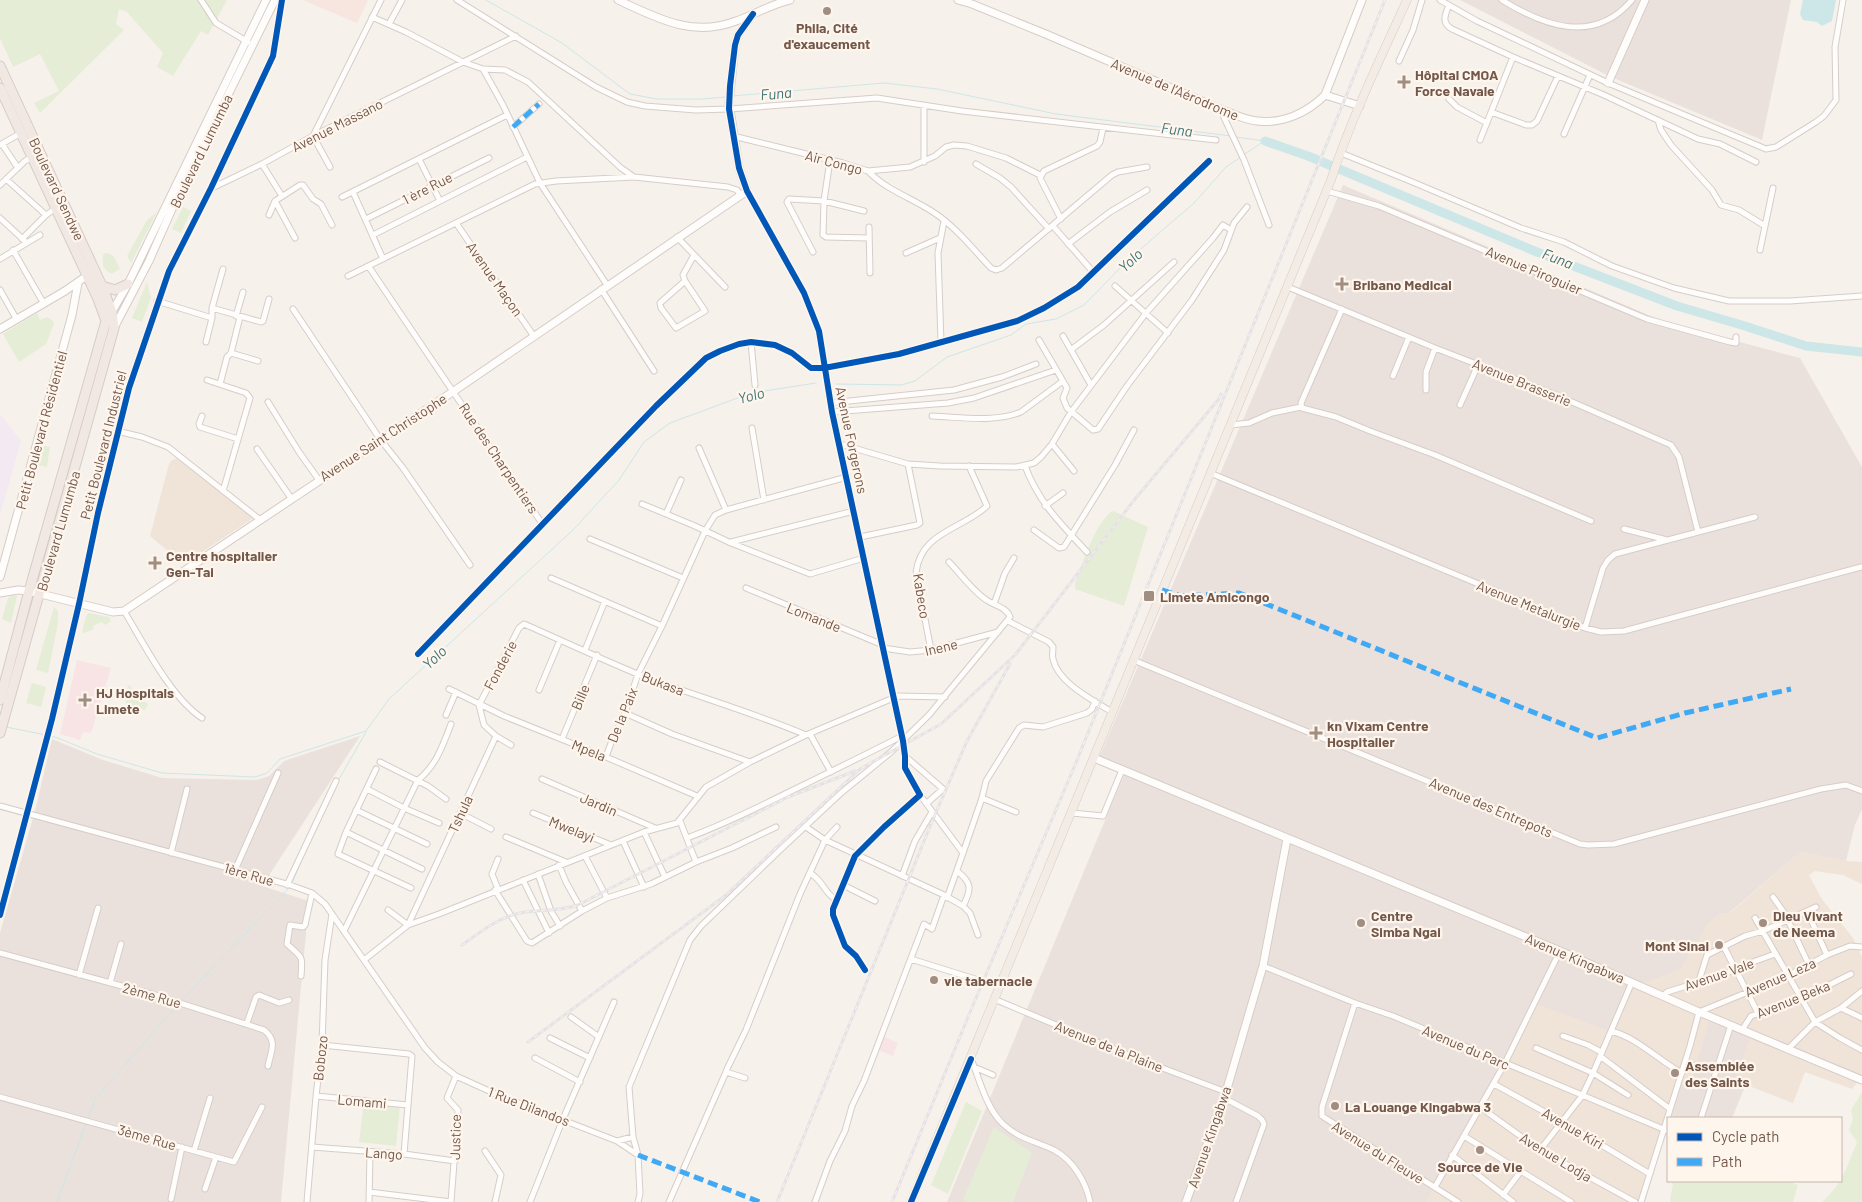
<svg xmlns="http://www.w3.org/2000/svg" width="1862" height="1202" viewBox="0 0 1862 1202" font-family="Barlow,sans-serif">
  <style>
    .residential { fill: #f0e3d8 }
    .commercial { fill: #f7e5df }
    .industrial { fill: #eae1dc }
    .education { fill: #f2e9f2 }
    .medical { fill: #f8e4e4 }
    .green { fill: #e5edd6 }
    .water { fill: #cde6e7 }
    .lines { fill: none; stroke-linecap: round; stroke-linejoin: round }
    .stream { stroke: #cde6e7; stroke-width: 1 }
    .river { stroke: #cde6e7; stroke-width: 9 }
    .street-casing { stroke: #d6cdc8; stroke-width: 7 }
    .secondary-casing { stroke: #d6ccc7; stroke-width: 9 }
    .primary-casing { stroke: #d5ccc6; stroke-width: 9 }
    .highway-casing { stroke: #d5ccc6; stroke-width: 11 }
    .street { stroke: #fefdfc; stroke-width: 5 }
    .secondary { stroke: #fefdfc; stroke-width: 7 }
    .primary { stroke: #f2ece5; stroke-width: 8 }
    .highway { stroke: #f1e8e4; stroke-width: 9 }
    .rail-casing { stroke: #e4e2e5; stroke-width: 3 }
    .rail { stroke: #fef6ec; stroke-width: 1; stroke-dasharray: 4; stroke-linecap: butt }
    .quiet { stroke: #3fa9f5; stroke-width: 5; stroke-dasharray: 10 5; stroke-linecap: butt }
    .cycleway-casing { stroke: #fef6ec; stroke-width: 9 }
    .cycleway { stroke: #0057b8; stroke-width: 6 }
    .poi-dot { fill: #a28d83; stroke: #fef6ec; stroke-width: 2 }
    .labels { text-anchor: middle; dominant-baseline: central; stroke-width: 4.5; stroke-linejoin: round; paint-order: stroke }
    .poi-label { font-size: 14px; font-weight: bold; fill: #74574b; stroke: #fef6ec; text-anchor: start }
    .street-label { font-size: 14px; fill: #74574b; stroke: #fef6ec }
    .water-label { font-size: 15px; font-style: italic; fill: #407479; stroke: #fef6ec }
  </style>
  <rect width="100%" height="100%" fill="#f7f1eb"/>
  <!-- residential -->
  <path class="residential" d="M179,458L255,517L184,564L150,536L169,464L172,460Z
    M1800,852L1846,861L1862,862V884L1843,875L1815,871L1809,875L1821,898L1853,938L1862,957V1076L1852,1089L1805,1072L1793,1103L1734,1080L1690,1086L1681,1084L1671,1118H1668V1126L1645,1202H1426L1506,1063L1537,1004L1634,982L1696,941L1707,925L1720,914L1730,913Z"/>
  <!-- commercial -->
  <path class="commercial" d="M303,0H368L357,23Z"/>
  <!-- industrial -->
  <path class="industrial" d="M1460,0H1791L1762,140L1611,77Z
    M1343,185L1665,322L1800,358L1862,467V809L1855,825L1846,861L1800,852L1729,913L1720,914L1707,925L1680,969L1646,982H1634L1615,1033L1537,1004L1506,1063L1426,1202H947L1125,772L1098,760Z
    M360,736L262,886L309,901L281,1202H0V933L35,811L52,739L103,760L162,778L257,780L269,776L284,761Z
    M1710,1020L1751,1035L1735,1080L1746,1084L1732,1118H1671L1681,1084L1690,1086Z"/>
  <!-- education -->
  <path class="education" d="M0,414L21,441L0,515Z"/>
  <!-- medical -->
  <path class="medical" d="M77,660L111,668L91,733L83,732L80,740L60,734Z
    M883,1036L898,1043L893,1056L878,1050Z"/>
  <!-- green -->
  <path class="green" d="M0,0H227L208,35L201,31L173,76L157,67L163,53L127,12L119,9L116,24L124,30L40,113L34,103L59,91L40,54L13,67L0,38Z
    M183,207L191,211L181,233L172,229Z
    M157,212L131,263L127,256L147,220Z
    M105,253C114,253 117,262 120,269L111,274L103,267V255Z
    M147,282L151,298L142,322L132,318Z
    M37,313L40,320L47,317L52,320L54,324L46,344L19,362L3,334Z
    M40,445L50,447L47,467L34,464Z
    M1113,511L1148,527L1124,606L1075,589V583C1082,565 1096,520 1113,511Z
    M12,595L17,596L11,623L2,619L8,598Z
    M54,607L58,611V623L48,673L36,670Z
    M89,613L109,617L111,621L105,625L102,622L93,626L94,629L84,633L82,632L86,616Z
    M32,683L46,687L41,707L26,703Z
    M129,685L131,686L132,692L148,704L145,710L126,704L125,694Z
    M1862,1092V1202H1822C1841,1186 1848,1165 1857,1142L1849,1130L1853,1119L1851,1110Z
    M966,1102L982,1111L948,1194L931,1185Z
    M364,1103L400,1106L396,1146L359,1142Z
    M994,1127L1032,1153L1013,1202H968L963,1200Z
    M1670,1181H1787L1798,1185L1793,1202H1671L1670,1200L1673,1184Z"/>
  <!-- water -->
  <path class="water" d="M1803,0H1836L1832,21L1822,26L1817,22L1803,20L1800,14Z"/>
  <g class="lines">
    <!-- stream -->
    <path class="stream" d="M486,0L562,43L630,94L657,99H702L726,97
      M732,96L884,83L937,89L1056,114L1231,136
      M1235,137L1265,141
      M1245,154L1264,141
      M836,384L901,385L915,381L947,357L1011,335L1026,324L1056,319L1084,305L1129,259L1194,203L1226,167L1241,157
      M6,727L46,735
      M50,736L58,738L97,754L162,773L255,777L267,773L280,759L366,731L389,699L573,530L619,480L644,442L670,423L751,393L816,383
      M338,781L366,732
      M292,883L302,859
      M181,1001L290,887
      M87,1120L95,1099L178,1004
      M57,1202L86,1124"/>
    <!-- river -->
    <path class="river" d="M1265,141L1308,156L1532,250L1677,306L1745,326L1806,346L1862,352"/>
    <!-- street casing -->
    <g class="street-casing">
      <path id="street" d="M201,0L216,23L248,42
        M457,0L596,87L627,102L645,106L696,110L729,109L877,98L962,111L1216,140
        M1440,0L1477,21L1608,83L1766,149L1776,147L1816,122L1824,116L1836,100L1835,47L1843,0
        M1502,0C1544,26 1594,45 1632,0
        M1449,5C1445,15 1441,23 1452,29L1513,57L1604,95L1698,139L1720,144L1756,162
        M372,17L406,32L463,62L483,69L503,105L540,183L607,285
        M389,24L402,0
        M1399,61L1413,30L1422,0
        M483,69L505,70L528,82L621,168L634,177
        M1449,99L1457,107L1487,123
        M924,105V162
        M1220,109L1244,160L1269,225
        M1491,112L1526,125H1532L1537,121L1558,76
        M1658,120L1661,130L1671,145L1712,190L1721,205L1739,210L1765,226
        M513,127L539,104
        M1564,134L1590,75
        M733,136L843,163L868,171L910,167L935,156L946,147L954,145L967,146L1006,158L1040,175
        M1480,140L1513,57
        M2,144L18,168
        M0,145L21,133
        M1341,153L1415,183L1521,228L1564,242L1612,266L1674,288L1729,301H1790L1862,296
        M419,159L440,201
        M830,160L824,201L823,235L826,237L868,238
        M262,164L282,196
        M976,164L1000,178L1011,187L1049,229
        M330,167L313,136L381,0
        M868,171C886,190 912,198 933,212C955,226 974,250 991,268L996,270L1002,268L1112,175L1118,172L1147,167
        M6,179L46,215
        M0,185L25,161L32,157
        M212,188L262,164L313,136L516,36
        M747,191L804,293L819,331L832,412L903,741L905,756V768L920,795L884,827L855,856L833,909V915L845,946L856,956L865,970
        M1327,191L1379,206L1647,319L1730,342L1736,343V337
        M353,192L383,259
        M342,197L507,115
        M275,201L295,238
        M269,215L275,201L300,185H303L313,199L321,204L332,225
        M0,218L25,241
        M366,219L489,158
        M1061,219L1040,178L1044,171L1097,146L1100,142L1103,128
        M456,223L533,335
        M1053,226L1094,273
        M869,227L870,273
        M373,235L527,157
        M677,237L725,287
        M22,239L46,215L56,208
        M1068,244L1110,212L1147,190
        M13,250L44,304
        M1760,250L1773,188
        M813,252L787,202L789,199L824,201L864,211
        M906,253L940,238
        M0,259L40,235
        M369,267L543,525
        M348,276L535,184L556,181L634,177L728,187L737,190L740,195
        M685,281L660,303L661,308L676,328L705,311L685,281L683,275L694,255
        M1115,286L1168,333
        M1288,287L1435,348L1556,395L1671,445L1679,457L1698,532
        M601,289L654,371
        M0,290L17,320
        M157,301L212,318
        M212,308L261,322L263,321L269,299
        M293,309L380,439L403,468L470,565
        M1342,309L1301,403L1302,408L1336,417L1370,431L1435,455L1591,521
        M236,316L243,292
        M1063,336L1091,385
        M1039,340L1067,388L1063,398L1067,408L1093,430L1098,429L1127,386L1192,300L1224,250L1234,223L1247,207
        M206,342L212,318V308L223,269
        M751,342L755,385
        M941,342L938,253L944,221
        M1072,349L1104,325L1174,262
        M231,353L258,361
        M1393,376L1409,337
        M207,380L246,393L250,398L223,491
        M220,384L227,357L231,353L240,317
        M1426,390V372L1435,348
        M268,402L299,452L319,480
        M830,403L954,390L1002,377L1036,364
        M1460,405L1478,365
        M832,412L948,403L974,398L1056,370
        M202,416L199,424L200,427L238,439
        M932,416C960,417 994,423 1021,412L1063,381
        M1231,425L1249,423L1272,413L1301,407
        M752,428L764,500
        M117,431L142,437L168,447L259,519
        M840,444L908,464L940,466L1016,467L1034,463L1041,457L1052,444L1071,412L1146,313L1213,238L1223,225L1231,230
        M1052,444L1074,471
        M699,448L726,510
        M257,449L291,498
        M1025,466C1039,503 1061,524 1087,552
        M1210,473L1585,628L1601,632L1624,631L1861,567
        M642,504L695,526L731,543L810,574L864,558
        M1045,506L1063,493
        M666,514L681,480
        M1624,529L1667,540
        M1034,530L1059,548L1064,547L1115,465L1134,430
        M860,537L917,525L920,523L908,464
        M590,539L683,578
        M731,542L854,511
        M551,578L662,626
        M746,588L883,645
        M994,604L1005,573L1014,558
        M124,611C143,642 171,698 202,718
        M1008,621L1049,642L1053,647C1053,651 1052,656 1053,659C1058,683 1093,700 1112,712
        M1585,628L1603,568L1608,560L1615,554L1755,517
        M883,648L910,652L931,650L998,632
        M585,650L605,601
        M931,650L916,573C920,532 963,529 987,506L969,466
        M418,654L656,406L706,358L720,351L739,344L751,342L775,345L792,353L811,368H824L899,354L1017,321L1044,308L1078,287L1209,161
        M1133,660L1580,844L1588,845L1614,844L1821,789L1846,785L1862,791
        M449,689L504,716L606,757L697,796
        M539,690L560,640
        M479,705L519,628L524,624C563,641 601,659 640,675C695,696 752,712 806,735
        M625,713L672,734L750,762
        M446,715L456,692
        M810,734L831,772
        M496,736L511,745
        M562,739L597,655
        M905,756L943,789L927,803
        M606,757L611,743L625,713L638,674L662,626L705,531L715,515L726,510L847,477
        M380,762L428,786L446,799
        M376,769L346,832L338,854L411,888
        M542,779L655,828
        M367,789L404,808L439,823
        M920,795L963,853L947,898
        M982,798L986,781L1019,728L1024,725L1043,727L1087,713L1092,709L1095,701
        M0,806L290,885L312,893L325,904L425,1048L438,1062L456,1076L498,1095L617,1141L638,1155
        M356,810L427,844
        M460,813L491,829
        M533,813L611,845
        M1072,813L1103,816L1122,770
        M680,821L696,862
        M806,827L825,840L944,895L963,906L970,913L978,935
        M346,832L422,869
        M644,832L665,877
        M506,837L566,862
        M687,838C720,826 753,810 785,794C824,775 863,756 902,736
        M623,841L644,887
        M171,853L187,789
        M963,853L982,798L1016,812
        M585,856L607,898
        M498,859L492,874L498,889
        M559,865L566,882L582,911
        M235,870L278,773
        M957,871C972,883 972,889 963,906
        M810,873C824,881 824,894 837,900
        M538,874L551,911L560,926
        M902,876L915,841L932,812
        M523,880L549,933
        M287,885L336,781
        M843,885L875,901
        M495,890L527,941L532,943L582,911L607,898L651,884L696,862L732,848L776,827
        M1773,897L1785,914L1809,965
        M388,910L408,925L496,736L484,725L479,705
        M1807,911L1827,955
        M0,915L52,719L79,604L98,513L129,388L169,271L211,188L273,56L282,0
        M1755,918L1815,1022L1840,1038L1862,1050
        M344,931L418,780C436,766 443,745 451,724
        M1724,947L1758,1013
        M0,953L155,995L264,1030C278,1041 271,1051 268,1066
        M911,959L975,979
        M364,960L408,925L439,914L644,832L677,823L706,787L750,762L806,735L898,696L945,697
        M1263,966L1355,1003L1393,1016L1668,1131
        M79,975L98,908
        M301,976C303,954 302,958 287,944L290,925L303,927L305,925L312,893
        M1699,981L1707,955L1745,936L1763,931L1816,907
        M110,983L121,944
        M1663,996L1667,992L1725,974L1736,968L1775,954
        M994,999L1128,1055L1226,1092
        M1355,1003L1322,1107V1116L1458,1202
        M1841,1008L1862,1018
        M571,1017L599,1037
        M247,1023L256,997L259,995L279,1003L289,1000
        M1742,1030L1751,1016L1801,999L1851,974
        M1611,1031C1638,1038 1658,1060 1682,1073
        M1563,1036L1588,1045L1601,1052
        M550,1038L590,1058
        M322,1045L409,1054L412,1056L404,1154
        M1536,1048L1593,1073L1628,1095
        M1788,1049L1815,1022L1841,1008L1862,991
        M1600,1056L1670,1109
        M535,1058L580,1082
        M971,1059C980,1080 986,1108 1003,1124C1019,1139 1035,1141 1054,1150C1073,1160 1086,1182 1090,1202
        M974,1067L993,1075
        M745,1078L726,1072L727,1069L746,1030L800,894L825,840L837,827
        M1494,1084L1563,1122L1650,1174
        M316,1096L408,1105
        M0,1097L234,1162L262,1107
        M1224,1098L1258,1116L1262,1120L1264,1124L1236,1202
        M1480,1107L1540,1150L1635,1202
        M1701,1118L1731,1025
        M1464,1136L1571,1202
        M617,1141L633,1137
        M312,1147L404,1154L455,1161
        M1540,1150L1582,1096L1593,1073L1632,982
        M194,1151L210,1098
        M485,1151L501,1175L495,1202
        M1452,1155L1513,1202
        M1435,1187L1505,1063L1560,951
        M205,1189L216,1157
        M369,1192L451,1202
        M1503,1195L1521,1171
        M171,1199L182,1147
        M307,1202L316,1096L322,1045L325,960L332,914
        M369,1202L370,1152
        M451,1202L458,1110L447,1098L456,1076
        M530,1202L563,1119L614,1002
        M638,1202L640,1194L638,1155L633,1137L629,1087L690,940L701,926L779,851L841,793L891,752L929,715L1010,617C1007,608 996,606 988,601C973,592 961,574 949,562
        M669,1202L726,1072
        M815,1202L830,1161L845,1131L852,1106L864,1081L924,924L932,929L944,895
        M1641,1202L1690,1046L1699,1012L1787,976L1827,955L1850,946L1862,947"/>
    </g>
    <!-- secondary casing -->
    <g class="secondary-casing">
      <path id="secondary" d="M618,0C657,18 693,38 736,21C754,15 771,4 790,0
        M958,0L972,4L1048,35L1220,109C1232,113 1244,120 1257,121C1283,124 1307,113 1325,95L1362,0
        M1608,83L1645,0
        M1325,95L1360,106
        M110,315L128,284L266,0
        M114,328L149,261L176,200L275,0
        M0,329L65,291L95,270
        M0,577L72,315L78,283
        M0,593L18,590L29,591L113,612L124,611L454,391L747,191L739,168L729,103L735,45L738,35L753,14
        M1094,758L1560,951L1699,1012L1862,1080
        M1186,1202L1226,1092L1263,966L1287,839"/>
    </g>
    <!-- primary casing -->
    <g class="primary-casing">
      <path id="primary" d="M911,1202L1331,180C1351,119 1380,59 1407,0"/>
    </g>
    <!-- highway casing -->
    <g class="highway-casing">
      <path id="highway" d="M0,66L102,286L112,312L114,328L0,733
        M0,88L98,299L106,321L29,591L0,700
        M102,286L115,290L128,284"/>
    </g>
    <!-- street -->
    <use href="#street" class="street"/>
    <!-- secondary -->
    <use href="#secondary" class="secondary"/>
    <!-- primary -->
    <use href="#primary" class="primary"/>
    <!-- highway -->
    <use href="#highway" class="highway"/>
    <!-- rail casing -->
    <g class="rail-casing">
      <path id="rail" d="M462,945C479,933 499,917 520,913C540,909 558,912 578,905L788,797L855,771
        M528,1042L726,895L860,769L941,724L1015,655L1135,499L1218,400L1221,394
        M777,1202L931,824L967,741L1010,664
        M892,1202L973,1005L1075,765L1385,0"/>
    </g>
    <!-- rail -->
    <use href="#rail" class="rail"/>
    <!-- quiet -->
    <path class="quiet" d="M513,127L539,104
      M1162,590L1181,596L1239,593L1597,738L1685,713L1791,689
      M638,1155L760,1202"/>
    <!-- cycleway casing -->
    <g class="cycleway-casing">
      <path id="cycleway" d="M753,14L738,35L735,45L730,86L729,109L739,168L747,191L804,293L819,331L832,412L903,741L905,756V768L920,795L884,827L855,856L833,909V915L845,946L856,956L865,970
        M418,654L656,406L706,358L720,351L739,344L751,342L775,345L792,353L811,368H824L899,354L1017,321L1044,308L1078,287L1209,161
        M0,915L52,719L79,604L98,513L129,388L169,271L211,188L273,56L282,0
        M911,1202L971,1059"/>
    </g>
    <!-- cycleway -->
    <use href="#cycleway" class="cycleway"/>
  </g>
  <!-- markers -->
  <g class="poi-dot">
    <circle cx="827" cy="11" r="5"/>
    <path d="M1401.5 74.5h5v5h5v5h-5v5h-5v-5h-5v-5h5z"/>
    <path d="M1339.5 276.5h5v5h5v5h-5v5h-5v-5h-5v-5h5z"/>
    <path d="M152.5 555.5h5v5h5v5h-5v5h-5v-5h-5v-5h5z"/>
    <rect x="1143" y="590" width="12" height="12" rx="2.5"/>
    <path d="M82.5 692.5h5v5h5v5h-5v5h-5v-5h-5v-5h5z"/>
    <path d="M1313.5 725.5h5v5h5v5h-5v5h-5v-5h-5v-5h5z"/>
    <circle cx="1361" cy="923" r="5"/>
    <circle cx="1763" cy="923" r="5"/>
    <circle cx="1719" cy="945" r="5"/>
    <circle cx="934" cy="980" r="5"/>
    <circle cx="1675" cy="1073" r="5"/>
    <circle cx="1335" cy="1106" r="5"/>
    <circle cx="1480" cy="1150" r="5"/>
  </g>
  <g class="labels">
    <!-- poi labels -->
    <g class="poi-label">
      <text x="827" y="27" text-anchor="middle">Phila, Cité<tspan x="827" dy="16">d'exaucement</tspan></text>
      <text x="1415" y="74">Hôpital CMOA<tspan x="1415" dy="16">Force Navale</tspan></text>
      <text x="1353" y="284">Bribano Medical</text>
      <text x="166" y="555">Centre hospitalier<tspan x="166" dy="16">Gen-Tai</tspan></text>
      <text x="1160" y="596">Limete Amicongo</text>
      <text x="96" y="692">HJ Hospitals<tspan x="96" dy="16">Limete</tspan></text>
      <text x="1327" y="725">kn Vixam Centre<tspan x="1327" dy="16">Hospitalier</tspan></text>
      <text x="1371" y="915">Centre<tspan x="1371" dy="16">Simba Ngai</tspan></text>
      <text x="1773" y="915">Dieu Vivant<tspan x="1773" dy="16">de Neema</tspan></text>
      <text x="1709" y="945" text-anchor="end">Mont Sinai</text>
      <text x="944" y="980">vie tabernacle</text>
      <text x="1685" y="1065">Assemblée<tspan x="1685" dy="16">des Saints</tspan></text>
      <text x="1345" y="1106">La Louange Kingabwa 3</text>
      <text x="1480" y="1166" text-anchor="middle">Source de Vie</text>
    </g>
    <!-- street labels -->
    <g class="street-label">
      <text transform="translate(1175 89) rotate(23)">Avenue de l’Aérodrome</text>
      <text transform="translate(337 125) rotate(-27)">Avenue Massano</text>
      <text transform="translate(201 151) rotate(-64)">Boulevard Lumumba</text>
      <text transform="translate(834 162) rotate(15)">Air Congo</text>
      <text transform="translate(427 188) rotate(-27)">1 ère Rue</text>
      <text transform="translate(57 189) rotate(65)">Boulevard Sendwe</text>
      <text transform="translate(1534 270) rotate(23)">Avenue Piroguier</text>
      <text transform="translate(495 279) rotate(55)">Avenue Maçon</text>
      <text transform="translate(1522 382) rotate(22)">Avenue Brasserie</text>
      <text transform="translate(41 430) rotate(-75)">Petit Boulevard Résidentiel</text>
      <text transform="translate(383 437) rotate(-33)">Avenue Saint Christophe</text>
      <text transform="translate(852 440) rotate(78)">Avenue Forgerons</text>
      <text transform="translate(103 445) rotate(-76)">Petit Boulevard Industriel</text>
      <text transform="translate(499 458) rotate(56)">Rue des Charpentiers</text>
      <text transform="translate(58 531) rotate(-74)">Boulevard Lumumba</text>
      <text transform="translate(922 596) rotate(81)">Kabeco</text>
      <text transform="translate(1529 605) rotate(22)">Avenue Metalurgie</text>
      <text transform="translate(814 617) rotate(22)">Lomande</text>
      <text transform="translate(941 647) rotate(-13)">Inene</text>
      <text transform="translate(500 665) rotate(-62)">Fonderie</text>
      <text transform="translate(663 683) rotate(21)">Bukasa</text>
      <text transform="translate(580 697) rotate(-67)">Bille</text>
      <text transform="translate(622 715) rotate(-68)">De la Paix</text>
      <text transform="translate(589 750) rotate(22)">Mpela</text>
      <text transform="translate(599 804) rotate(23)">Jardin</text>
      <text transform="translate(1491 807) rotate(23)">Avenue des Entrepots</text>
      <text transform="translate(460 814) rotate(-65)">Tshula</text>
      <text transform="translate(572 829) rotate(22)">Mwelayi</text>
      <text transform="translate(249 874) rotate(16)">1ère Rue</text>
      <text transform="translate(1575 958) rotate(23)">Avenue Kingabwa</text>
      <text transform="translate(1719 974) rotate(-19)">Avenue Vale</text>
      <text transform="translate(1780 977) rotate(-24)">Avenue Leza</text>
      <text transform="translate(152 995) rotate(16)">2ème Rue</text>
      <text transform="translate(1793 999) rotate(-22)">Avenue Beka</text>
      <text transform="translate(1109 1046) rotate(22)">Avenue de la Plaine</text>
      <text transform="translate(1466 1047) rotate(23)">Avenue du Parc</text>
      <text transform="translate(320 1058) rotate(-84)">Bobozo</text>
      <text transform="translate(362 1101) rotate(5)">Lomami</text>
      <text transform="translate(529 1106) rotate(21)">1 Rue Dilandos</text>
      <text transform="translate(1573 1128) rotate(30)">Avenue Kiri</text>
      <text transform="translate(147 1137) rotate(16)">3ème Rue</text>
      <text transform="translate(455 1137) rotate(-89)">Justice</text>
      <text transform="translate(1209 1137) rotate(-71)">Avenue Kingabwa</text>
      <text transform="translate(1378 1152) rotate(32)">Avenue du Fleuve</text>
      <text transform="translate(384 1153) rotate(4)">Lango</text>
      <text transform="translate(1556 1157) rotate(31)">Avenue Lodja</text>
    </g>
    <!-- water labels -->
    <g class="water-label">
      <text transform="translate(776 93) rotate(-5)">Funa</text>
      <text transform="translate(1177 129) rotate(7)">Funa</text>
      <text transform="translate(1558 258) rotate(22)">Funa</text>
      <text transform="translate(1130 260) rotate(-43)">Yolo</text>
      <text transform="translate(751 395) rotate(-14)">Yolo</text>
      <text transform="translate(434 657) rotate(-43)">Yolo</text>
    </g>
  </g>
  <!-- legend -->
  <rect x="1667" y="1117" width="175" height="65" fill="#fef6ec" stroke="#c7b6ac"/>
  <rect x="1677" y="1133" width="25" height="8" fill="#0057b8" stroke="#c7b6ac"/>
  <text x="1712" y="1142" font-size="15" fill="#74574b">Cycle path</text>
  <rect x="1677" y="1158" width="25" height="8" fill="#3fa9f5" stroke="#c7b6ac"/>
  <text x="1712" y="1167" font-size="15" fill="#74574b">Path</text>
</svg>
